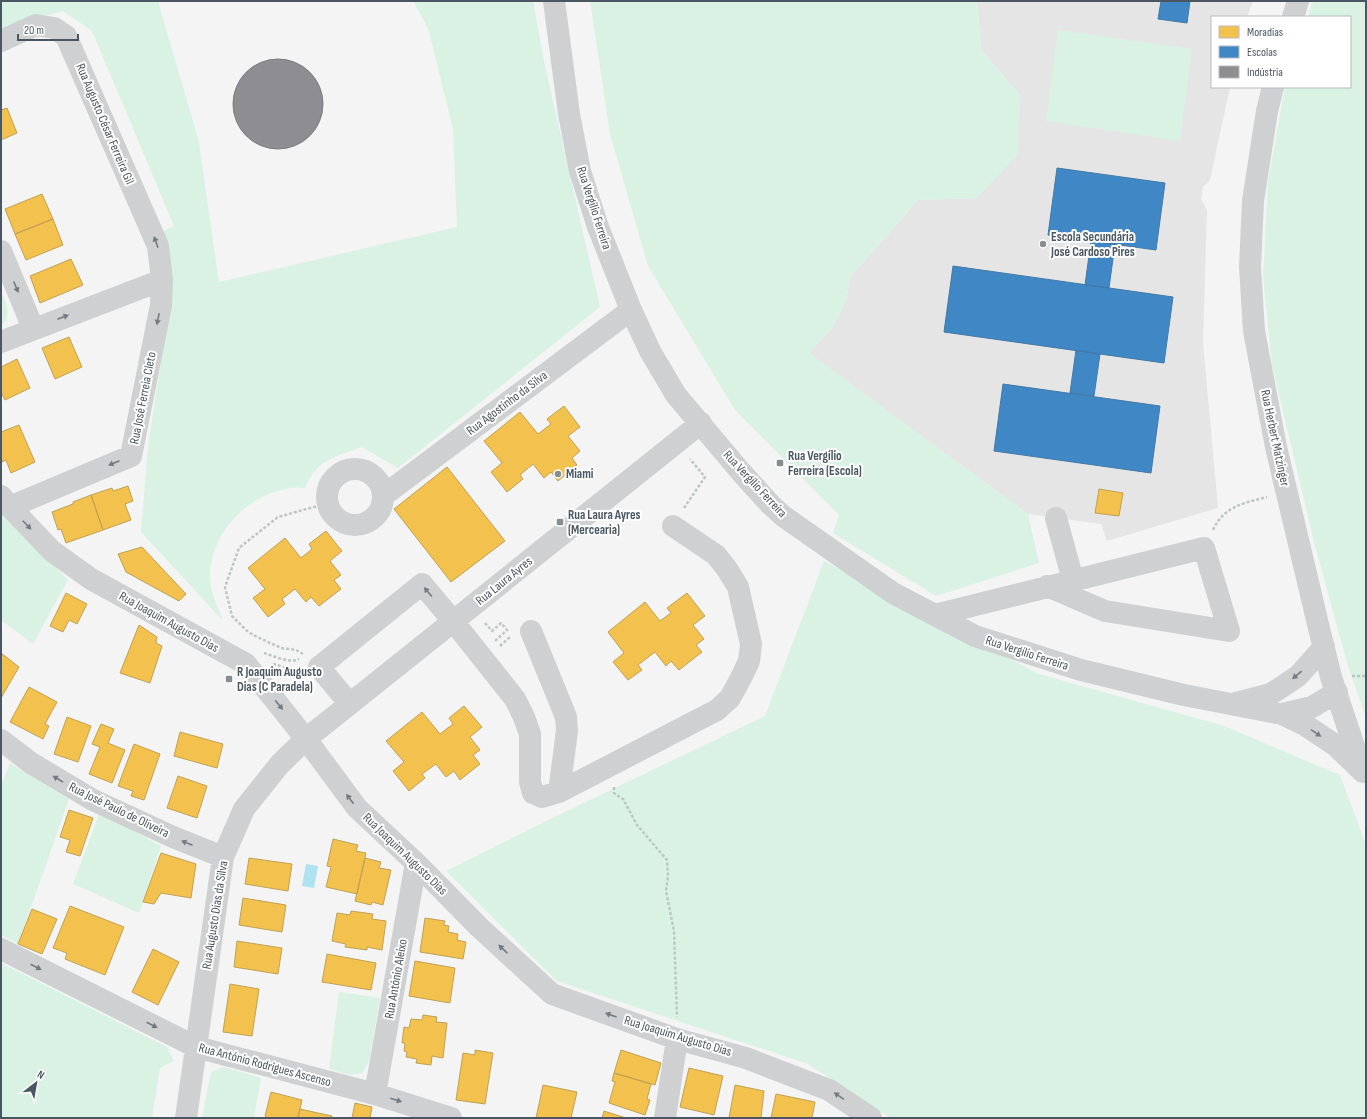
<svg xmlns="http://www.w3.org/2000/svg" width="1367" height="1119" viewBox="0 0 1367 1119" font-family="'Sofia Sans Condensed',sans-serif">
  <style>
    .education { fill: #e6e5e6 }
    .green { fill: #d9f2e3 }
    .water { fill: #aee2f0 }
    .homes { fill: #f2c14e; stroke: #c0a154 }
    .schools { fill: #3f88c5; stroke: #4279a7 }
    .industry { fill: #8d8d92; stroke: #797c83 }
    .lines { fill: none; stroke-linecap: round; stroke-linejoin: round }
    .path { stroke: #bcc7c4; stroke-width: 2.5; stroke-dasharray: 3 2; stroke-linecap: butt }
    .minor { stroke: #ced0d2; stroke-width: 22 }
    .oneway { fill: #727b83 }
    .poi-dot { fill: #868d94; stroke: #fff; stroke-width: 1.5 }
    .labels { text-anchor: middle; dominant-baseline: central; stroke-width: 4; stroke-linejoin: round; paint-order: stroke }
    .street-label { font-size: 13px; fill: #4a5661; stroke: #fff }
    .poi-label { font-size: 13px; font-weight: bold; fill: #4a5661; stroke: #fff; text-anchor: start }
  </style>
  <rect width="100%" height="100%" fill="#f4f4f4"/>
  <!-- education -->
  <path class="education" d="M977,1H1253L1247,17H1212V87H1230L1210,180L1203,187L1201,199L1207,210L1203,342L1218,508L1107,541L1101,524L1028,514L808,353L833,327L846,301L850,277L918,200L977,198L1020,95L981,50Z"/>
  <!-- green -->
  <path class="green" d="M1,1H158L199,142L219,282L457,227L453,129L428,28L413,1H533L545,66L600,307L398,468L362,447C335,457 317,459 305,488C297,486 289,488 281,490C243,500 212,533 210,574C209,590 218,606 223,621L141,532L148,447L168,313L161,232L174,226L92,31L63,11L1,28Z
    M590,1H977L981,50L1020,95L1018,154L977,198L918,200L850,277L846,301L833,327L809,353L1028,514L1039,563L936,596L833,533L839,515L735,410L648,266L610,134Z
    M1313,1H1366V718L1347,663L1314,542L1272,365L1263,277L1268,181L1285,87H1350V17H1308Z
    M1058,30L1192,49L1180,141L1046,121Z
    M1,292C6,302 10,310 6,321L1,325Z
    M1,511L68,580L33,644L1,620Z
    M824,561L1039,674L1224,726L1340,775L1366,845V1118H890L808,1064L557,981L446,871L546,821L765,716Z
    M10,763L69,799L18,944L1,935V786Z
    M100,812L161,846L139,913L73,884Z
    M1,963L167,1047L174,1061L160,1068L152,1118H1Z
    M339,992L380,998L369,1061L362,1073L350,1075L329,1069Z
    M224,1067L261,1078L254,1118H202L211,1072Z"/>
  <!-- water -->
  <path class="water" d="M306,864L318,866L314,888L302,886Z"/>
  <!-- homes -->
  <path class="homes" d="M7,108L17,133L1,140V110Z
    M42,194L53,219L15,234L5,209Z
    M53,219L63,245L26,260L15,234Z
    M71,259L83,285L40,303L30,276Z
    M69,337L82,367L55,379L42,348Z
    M17,359L30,388L5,400L1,392V367Z
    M564,406L580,427L568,436L580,451L572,458L577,465L558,481L551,472L544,478L533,464L520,475L523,479L507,492L491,472L502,463L484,441L520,412L538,434L551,424L547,419Z
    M19,425L35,462L11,473L6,460L2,462L1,460V432Z
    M447,467L505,541L451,582L394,509Z
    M128,486L133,501L125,504L131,520L103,530L91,495L112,488L113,491Z
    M1099,489L1123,493L1119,516L1095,513Z
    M91,495L103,530L66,543L61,529L58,530L52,512L73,504V502Z
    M326,531L342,551L330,561L341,575L334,580L341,589L319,606L311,597L306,602L295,589L282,599L285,604L268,617L253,598L265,589L248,568L285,538L301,558L312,549L309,544Z
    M142,547L186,594L179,601L126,572L118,554Z
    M66,593L87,604L77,624L69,620L63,632L50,626Z
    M687,593L705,616L693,625L704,639L696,645L702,652L679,670L671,661L666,666L655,652L638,665L642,670L628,680L613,662L624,653L608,632L645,602L660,621L671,613L667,608Z
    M139,625L157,637L156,643L162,646L150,683L120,673Z
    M1,653L19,667L1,698Z
    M29,687L57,702L45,724L49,726L43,739L10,722Z
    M464,706L482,727L470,737L480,750L473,755L480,764L460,780L454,771L446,777L436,764L422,774L425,778L409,791L393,771L404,762L386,741L422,712L440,734L453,724L449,718Z
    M67,717L91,726L78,762L54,754Z
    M101,724L114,729L108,743L125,750L112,783L89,774L100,747L92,744Z
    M180,732L223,744L217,768L174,756Z
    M134,744L160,754L144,800L131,796L133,791L118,786Z
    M178,776L207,786L197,818L167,808Z
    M69,810L93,818L80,856L66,852L70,840L60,837Z
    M333,839L358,845L356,851L366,853L357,894L326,887L331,867L327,866Z
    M161,853L196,864L191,898L161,893L154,904L143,902Z
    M249,858L292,864L288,891L245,884Z
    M365,858L381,862L379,868L391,870L383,905L372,902L371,905L355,901Z
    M243,898L286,905L282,932L239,925Z
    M70,906L124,927L105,975L65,959L67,953L53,948Z
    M32,909L57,919L42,954L18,944Z
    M351,911L373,914L372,919L386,921L382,950L367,947V950L345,947L346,944L332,941L337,913L350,915Z
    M425,918L445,921L444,925L449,926L448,932L458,934L457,940L466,942L463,959L420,952Z
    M237,941L282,948L278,974L234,967Z
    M153,949L179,962L158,1005L132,992Z
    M327,954L376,963L371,990L322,982Z
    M415,961L455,968L450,1003L409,996Z
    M230,984L259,989L252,1036L223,1032Z
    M423,1015L437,1017L436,1022L447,1023L443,1058L432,1056L431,1065L416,1063L417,1059L406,1057L407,1052L404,1051L405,1043H402L404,1027L409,1028L411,1019L422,1020Z
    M475,1050L493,1053L485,1104L456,1100L463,1053L475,1055Z
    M621,1050L661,1063L655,1085L614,1073Z
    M689,1068L723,1076L714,1115L680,1107Z
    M614,1073L651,1084L647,1099L650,1100L645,1115L609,1103L615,1082L612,1081Z
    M543,1085L577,1092L571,1118H536Z
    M735,1085L764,1091L761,1118H729Z
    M271,1092L302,1100L298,1118H268L265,1116Z
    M776,1094L815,1102L812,1118H771Z
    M355,1103L372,1107L370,1118H352Z
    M300,1109L332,1116L331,1118H298Z
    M604,1111L626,1118H602Z"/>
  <!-- schools -->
  <path class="schools" d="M1161,1H1190L1187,23L1158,19Z
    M1057,168L1165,183L1156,250L1048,235Z
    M1091,241L1115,244L1109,288L1085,285Z
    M953,266L1173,297L1164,363L944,332Z
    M1076,350L1100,354L1094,396L1070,393Z
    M1003,384L1160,406L1151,473L994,451Z"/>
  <!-- industry -->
  <path class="industry" d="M233 104a45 45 0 1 1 90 0a45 45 0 1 1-90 0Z"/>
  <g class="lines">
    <!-- path -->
    <path class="path" d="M684,508L705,477L690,459
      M1213,530C1224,506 1244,503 1267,497
      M485,623L492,631L501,623L507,630L495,641
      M500,646L511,636
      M264,653C274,656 290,664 299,659
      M303,654L296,650L281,648L253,635L246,630L232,616L225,587L239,548L278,517L328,503
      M273,664L295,670L299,669
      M1352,676H1366
      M614,787V793L623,799L637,825L667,860L668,876L666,891L674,931L677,1017"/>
    <!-- minor -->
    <path class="minor" d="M554,1L569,114L580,171L598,227L631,310L650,351L676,395L741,472L770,504L783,516L893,593L975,636L1081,670L1184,695L1282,714L1305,725L1335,745L1363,772
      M1293,17L1298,1
      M1,41L36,25L54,28L66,36L158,246L162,280L161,305L131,456L10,507
      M1273,87L1267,111L1253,201L1250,267L1254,331L1276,447L1317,620L1331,677L1362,770
      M1,251L33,328
      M1,342L162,280
      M327 497a28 28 0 1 1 56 0a28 28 0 1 1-56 0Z
      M1,496L10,507L52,551L91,579L246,664L306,739L357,808L416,863L480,928L552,994L677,1039L746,1058L829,1090L871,1118
      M383,496L631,310
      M1056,518L1073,580
      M935,615L1204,548L1229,631L1105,611L1047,586
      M531,631L566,717L567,731L559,792
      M349,703L319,667L422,584L453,621L515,699L524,717L530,734V782L533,793L542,797L559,792L717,710L730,698L741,678L749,661L751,644L738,587L727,569L716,555L673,526
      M1236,703L1271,694L1298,676L1324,647
      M1282,714L1312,707L1337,692
      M1,740L31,763L93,800L173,837L223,857
      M1,949L196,1047L375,1094L451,1118
      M375,1094L416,863
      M186,1118L223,857L244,809L280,764L306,739L701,423
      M665,1118L677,1039"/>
  </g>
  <!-- one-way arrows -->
  <defs><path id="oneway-solid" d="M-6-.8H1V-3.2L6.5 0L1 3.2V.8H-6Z"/></defs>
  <g class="oneway">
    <use href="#oneway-solid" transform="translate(156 242) rotate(-110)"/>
    <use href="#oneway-solid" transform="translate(16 287) rotate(67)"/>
    <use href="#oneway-solid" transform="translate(63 317) rotate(-21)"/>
    <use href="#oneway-solid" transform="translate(158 319) rotate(101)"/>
    <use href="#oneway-solid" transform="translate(114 463) rotate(157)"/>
    <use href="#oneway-solid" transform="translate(27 525) rotate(46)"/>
    <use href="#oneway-solid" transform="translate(428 592) rotate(-130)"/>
    <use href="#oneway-solid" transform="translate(1297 675) rotate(140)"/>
    <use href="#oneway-solid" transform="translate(279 705) rotate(51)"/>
    <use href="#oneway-solid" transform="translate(1316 733) rotate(34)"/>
    <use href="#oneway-solid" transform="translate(58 779) rotate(-149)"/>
    <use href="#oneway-solid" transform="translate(350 799) rotate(-127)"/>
    <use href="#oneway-solid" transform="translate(187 843) rotate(-158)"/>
    <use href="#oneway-solid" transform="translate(503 949) rotate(-137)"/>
    <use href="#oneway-solid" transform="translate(36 967) rotate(27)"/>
    <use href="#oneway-solid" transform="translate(611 1015) rotate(-160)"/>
    <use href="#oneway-solid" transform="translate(152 1025) rotate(27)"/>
    <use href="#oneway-solid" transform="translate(839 1096) rotate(-146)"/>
    <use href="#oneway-solid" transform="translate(396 1100) rotate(18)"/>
  </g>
  <!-- markers -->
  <g class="poi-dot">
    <circle cx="1043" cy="244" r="4"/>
    <rect x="776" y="459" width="8" height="8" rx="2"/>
    <circle cx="558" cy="474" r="4"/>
    <rect x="556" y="518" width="8" height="8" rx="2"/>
    <rect x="225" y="675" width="8" height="8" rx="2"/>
  </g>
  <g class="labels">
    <!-- street labels -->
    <g class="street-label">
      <text transform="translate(105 124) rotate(67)">Rua Augusto César Ferreira Gil</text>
      <text transform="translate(594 208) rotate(72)">Rua Vergílio Ferreira</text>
      <text transform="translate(143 398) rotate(-79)">Rua José Ferreia Cleto</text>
      <text transform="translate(507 403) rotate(-37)">Rua Agostinho da Silva</text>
      <text transform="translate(1275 438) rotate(78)">Rua Herbert Matzinger</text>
      <text transform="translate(755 484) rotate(47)">Rua Vergílio Ferreira</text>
      <text transform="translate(504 581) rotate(-39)">Rua Laura Ayres</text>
      <text transform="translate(169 622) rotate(29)">Rua Joaquim Augusto Dias</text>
      <text transform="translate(1027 653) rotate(18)">Rua Vergílio Ferreira</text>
      <text transform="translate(119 810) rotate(26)">Rua José Paulo de Oliveira</text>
      <text transform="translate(405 854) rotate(44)">Rua Joaquim Augusto Dias</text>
      <text transform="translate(215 915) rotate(-81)">Rua Augusto Dias da Silva</text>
      <text transform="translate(396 979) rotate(-80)">Rua António Aleixo</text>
      <text transform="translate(678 1036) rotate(17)">Rua Joaquim Augusto Dias</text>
      <text transform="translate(265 1065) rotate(15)">Rua António Rodrigues Ascenso</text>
    </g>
    <!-- poi labels -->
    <g class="poi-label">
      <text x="1051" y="237">Escola Secundária<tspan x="1051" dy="15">José Cardoso Pires</tspan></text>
      <text x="788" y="456">Rua Vergílio<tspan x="788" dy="15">Ferreira (Escola)</tspan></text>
      <text x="566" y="474">Miami</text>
      <text x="568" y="515">Rua Laura Ayres<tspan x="568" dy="15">(Mercearia)</tspan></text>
      <text x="237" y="672">R Joaquim Augusto<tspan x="237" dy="15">Dias (C Paradela)</tspan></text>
    </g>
  </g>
  <!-- border -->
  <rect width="1367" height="1119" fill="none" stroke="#4a5661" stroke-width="4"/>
  <!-- legend -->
  <rect x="1211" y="16" width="140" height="72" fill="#ffffff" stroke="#b7bbc0"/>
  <rect x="1219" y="26" width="20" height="12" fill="#f2c14e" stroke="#b7bbc0"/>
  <text x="1247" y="36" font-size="12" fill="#4a5661">Moradias</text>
  <rect x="1219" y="46" width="20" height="12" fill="#3f88c5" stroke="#b7bbc0"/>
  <text x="1247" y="56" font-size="12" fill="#4a5661">Escolas</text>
  <rect x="1219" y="66" width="20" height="12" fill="#8d8d92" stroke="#b7bbc0"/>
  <text x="1247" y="76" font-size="12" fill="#4a5661">Indústria</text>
  <!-- north arrow -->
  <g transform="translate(36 1083) rotate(31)" stroke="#ffffff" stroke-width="3" paint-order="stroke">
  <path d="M0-3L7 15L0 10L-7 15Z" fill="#4a5661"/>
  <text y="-6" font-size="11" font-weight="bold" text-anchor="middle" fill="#4a5661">N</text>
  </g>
  <!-- scale -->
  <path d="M18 34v6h60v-6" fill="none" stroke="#4a5661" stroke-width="2"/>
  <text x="24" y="34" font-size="12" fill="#4a5661" stroke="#ffffff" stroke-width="3" paint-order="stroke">20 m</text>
</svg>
